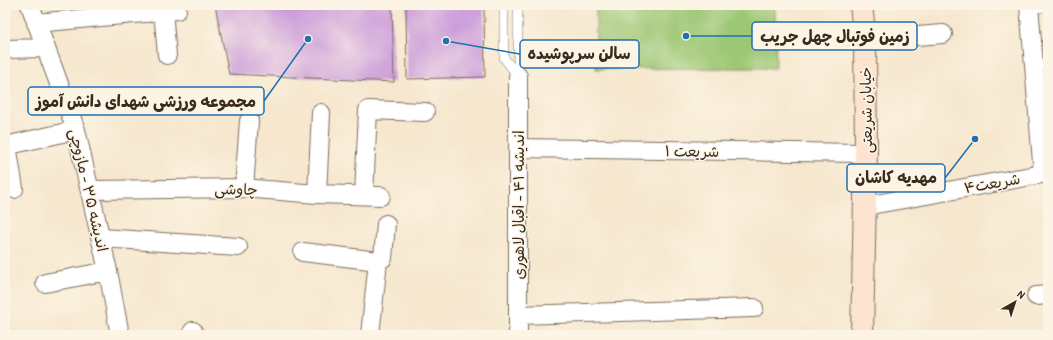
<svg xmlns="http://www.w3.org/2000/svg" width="1053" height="340" viewBox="0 0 1053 340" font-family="'Patrick Hand','Playpen Sans Arabic',sans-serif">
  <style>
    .green { fill: #9cc774; stroke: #6c7849 }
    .building { fill: #cc9dda }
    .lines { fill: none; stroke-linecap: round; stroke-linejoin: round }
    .lane-casing { stroke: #7c6c5c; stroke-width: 10 }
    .street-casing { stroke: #7c6c5c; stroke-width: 20 }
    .secondary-casing { stroke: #7c6c5c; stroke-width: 24 }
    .lane { stroke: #fff; stroke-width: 9 }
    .street { stroke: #fff; stroke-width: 18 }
    .secondary { stroke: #fde4d0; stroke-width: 22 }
    .labels { text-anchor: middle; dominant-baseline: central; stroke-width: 3; stroke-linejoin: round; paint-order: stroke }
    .street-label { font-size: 15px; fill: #3b2a1e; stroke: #fcf5e5 }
    .leader { fill: none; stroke: #1f6fb2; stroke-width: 1.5 }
    .callout-dot { fill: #1f6fb2; stroke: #fcf5e5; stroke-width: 1.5 }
    .callout { fill: #fcf5e5; stroke: #1f6fb2; stroke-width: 1.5 }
    .callout-label { font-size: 16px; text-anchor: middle; font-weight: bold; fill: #3b2a1e }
  </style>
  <rect width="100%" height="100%" fill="#fcf5e5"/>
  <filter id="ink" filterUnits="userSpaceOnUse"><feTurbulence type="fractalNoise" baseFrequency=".025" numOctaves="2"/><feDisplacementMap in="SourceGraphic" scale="8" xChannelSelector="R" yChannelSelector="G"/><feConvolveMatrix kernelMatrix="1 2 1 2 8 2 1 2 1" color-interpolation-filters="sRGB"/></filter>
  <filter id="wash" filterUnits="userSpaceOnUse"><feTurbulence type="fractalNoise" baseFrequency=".012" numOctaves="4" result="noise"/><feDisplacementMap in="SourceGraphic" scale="16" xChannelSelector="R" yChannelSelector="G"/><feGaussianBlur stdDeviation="0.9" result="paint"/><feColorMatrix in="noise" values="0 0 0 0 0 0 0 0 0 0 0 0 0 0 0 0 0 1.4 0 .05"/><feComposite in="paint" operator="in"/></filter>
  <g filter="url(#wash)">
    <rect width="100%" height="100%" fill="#f6e7ce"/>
    <!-- green -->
    <path class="green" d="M596,5H775L776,68L596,69Z"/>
    <g id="blocks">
      <!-- building -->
      <path class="building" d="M215,5H392L394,82L229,74Z
        M406,5H484L485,77L407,79Z"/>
    </g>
  </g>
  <g filter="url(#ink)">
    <use href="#blocks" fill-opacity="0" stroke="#7c6c5c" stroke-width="1"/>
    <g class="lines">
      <!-- lane casing -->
      <g class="lane-casing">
        <path id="lane" d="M504,5V58L518,76
          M518,5V76
          M1029,8L1048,7"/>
      </g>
      <!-- street casing -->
      <g class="street-casing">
        <path id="street" d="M30,5L76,130L108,271L120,335
          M1029,5L1043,174
          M163,11L167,55
          M36,23L177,10
          M865,40L943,34
          M5,49L46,48
          M518,76V335
          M7,145L14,189
          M5,146L76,130
          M518,148L866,153
          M244,188L249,121
          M91,190L244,188L317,194L381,196
          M317,194L321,113
          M364,195L368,110L425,112
          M865,206L1048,173
          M101,238L238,247
          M303,252L378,261L383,258L386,224
          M45,283L108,271
          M1036,296L1048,295
          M518,315L754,308
          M193,331L194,335
          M370,335L378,261"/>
      </g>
      <!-- secondary casing -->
      <g class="secondary-casing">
        <path id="secondary" d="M861,5L865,40L866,153L862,335"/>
      </g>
      <!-- lane -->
      <use href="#lane" class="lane"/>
      <!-- street -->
      <use href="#street" class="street"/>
      <!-- secondary -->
      <use href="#secondary" class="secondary"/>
    </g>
  </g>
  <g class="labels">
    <!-- street labels -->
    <g class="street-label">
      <text transform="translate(866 110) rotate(-91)">خیابان شریعتی</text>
      <text transform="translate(692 151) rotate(1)">شریعت ۱</text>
      <text transform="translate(992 183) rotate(-10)">شریعت۴</text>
      <text transform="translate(236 189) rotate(1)">چاوشی</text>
      <text transform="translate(89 190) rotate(77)">اندیشه ۳۵ - مازوچی</text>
      <text transform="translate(518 205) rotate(-90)">اندیشه ۴۱ - اقبال لاهوری</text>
    </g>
  </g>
  <!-- callouts -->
  <path class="leader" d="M686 36L752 36M446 41L520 54M308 39L264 101M975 139L945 178"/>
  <g class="callout-dot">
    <circle cx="686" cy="36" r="4"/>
    <circle cx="446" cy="41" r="4"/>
    <circle cx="308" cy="39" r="4"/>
    <circle cx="975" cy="139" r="4"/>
  </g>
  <g class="callout">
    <rect x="752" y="22" width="165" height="28" rx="4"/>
    <rect x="520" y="40" width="119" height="28" rx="4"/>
    <rect x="28" y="87" width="236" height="28" rx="4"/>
    <rect x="847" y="164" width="98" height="28" rx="4"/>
  </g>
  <g class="callout-label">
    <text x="835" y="42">زمین فوتبال چهل جریب</text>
    <text x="579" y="59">سالن سرپوشیده</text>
    <text x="146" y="107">مجموعه ورزشی شهدای دانش آموز</text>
    <text x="896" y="183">مهدیه کاشان</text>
  </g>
  <!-- margin -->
  <rect width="1053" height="340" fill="none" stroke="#fcf5e5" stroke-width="20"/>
  <!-- north arrow -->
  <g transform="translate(1015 302) rotate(39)" stroke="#fcf5e5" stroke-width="3" paint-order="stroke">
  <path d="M0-3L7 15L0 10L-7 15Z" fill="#3b2a1e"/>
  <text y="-6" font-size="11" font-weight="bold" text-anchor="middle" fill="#3b2a1e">N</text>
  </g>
</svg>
